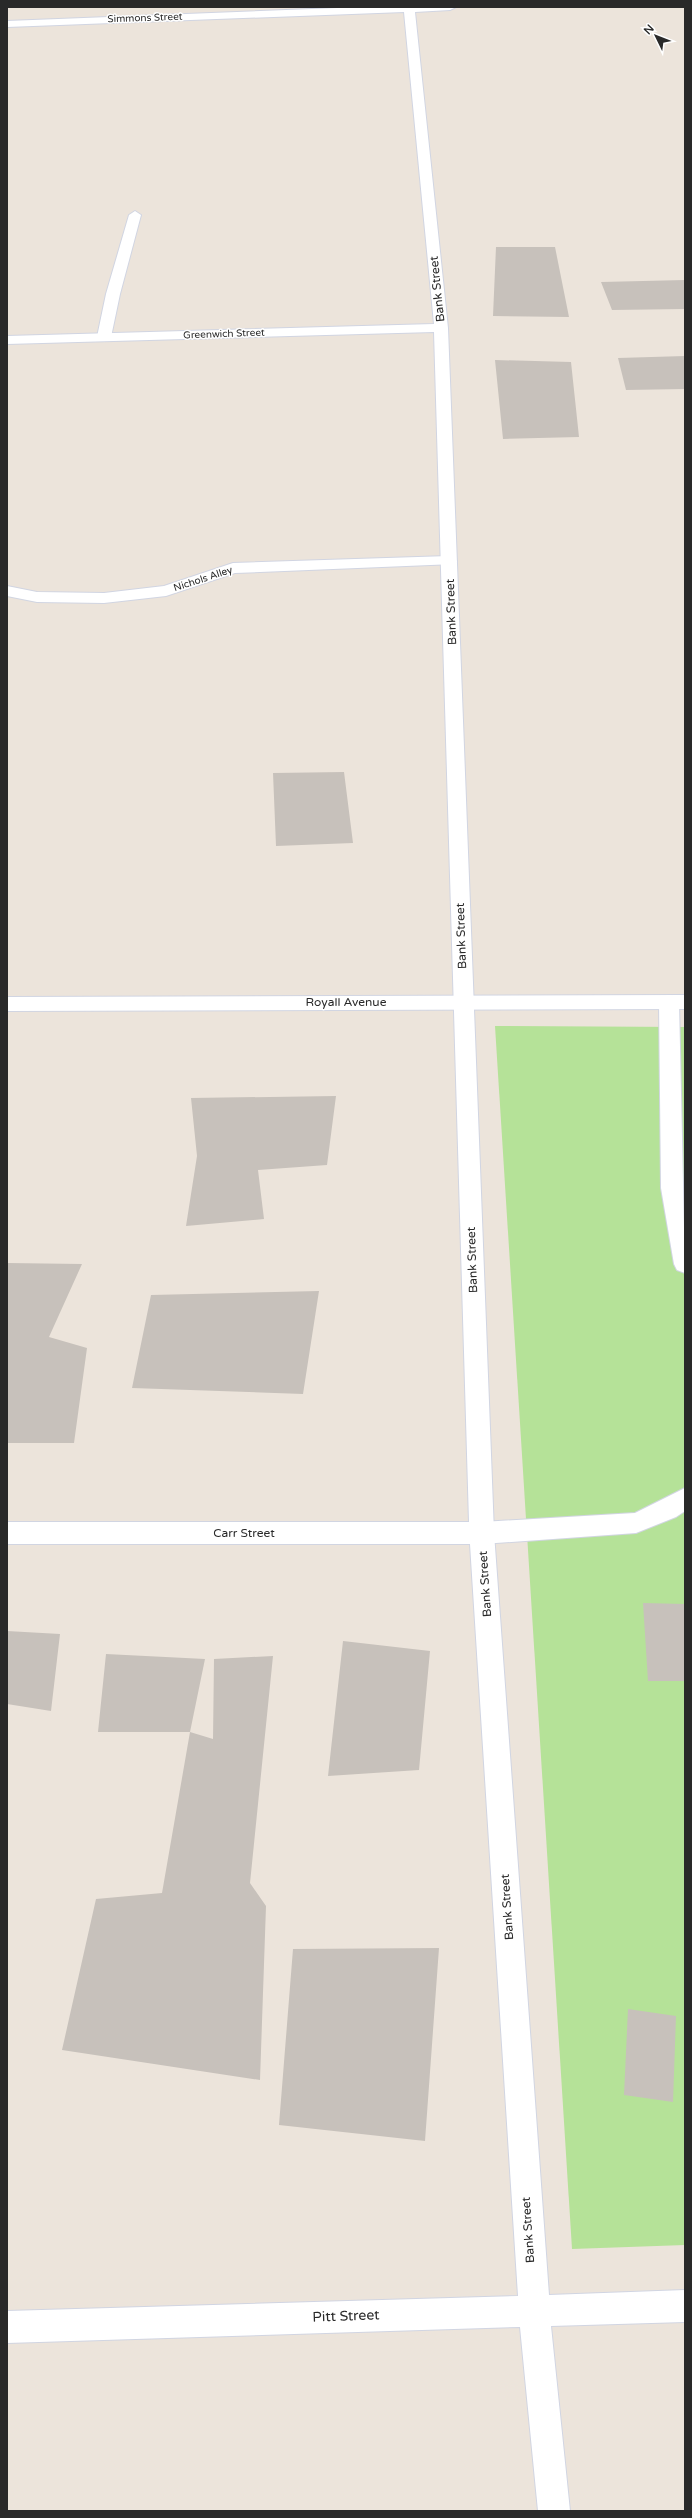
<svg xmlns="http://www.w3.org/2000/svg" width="692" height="2518" viewBox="0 0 692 2518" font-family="'Varela Round',sans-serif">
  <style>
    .green { fill: #b5e298 }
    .building { fill: #c7c1bb }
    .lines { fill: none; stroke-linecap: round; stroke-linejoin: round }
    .lane-casing { stroke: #d1d5e2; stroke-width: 2 }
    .street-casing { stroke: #d1d5e2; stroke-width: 2 }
    .secondary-casing { stroke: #d1d5e2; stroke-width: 2 }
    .lane { fill: #fff; fill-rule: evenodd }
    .street { fill: #fff; fill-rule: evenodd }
    .secondary { fill: #fff; fill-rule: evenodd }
    .labels { text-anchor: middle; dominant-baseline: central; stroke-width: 3; stroke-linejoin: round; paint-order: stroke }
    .far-street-label { font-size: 10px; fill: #292929; stroke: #fff }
    .street-label { font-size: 12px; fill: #292929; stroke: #fff }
    .near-street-label { font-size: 14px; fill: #292929; stroke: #fff }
  </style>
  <rect width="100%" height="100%" fill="#ece4db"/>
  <!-- green -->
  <path class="green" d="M495,1026L685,1027V2245L572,2249Z"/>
  <!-- building -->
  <path class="building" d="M496,247H555L569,317L493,316Z
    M685,280V309L612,310L601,282Z
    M685,356V389L626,390L618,358Z
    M495,360L571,362L579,437L503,439Z
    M344,772L353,843L276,846L273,773Z
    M336,1096L327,1165L258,1170L264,1219L186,1226L197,1156L191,1098Z
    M7,1263L82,1264L49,1337L87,1348L74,1443H7Z
    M319,1291L303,1394L132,1388L151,1295Z
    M643,1603L685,1604V1681H648Z
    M7,1631L60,1634L51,1711L7,1704Z
    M343,1641L430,1651L419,1770L328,1776Z
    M106,1654L205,1659L190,1732H98Z
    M273,1656L250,1883L266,1906L260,2080L62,2050L96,1899L162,1893L190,1732L213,1739L214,1659Z
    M439,1948L425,2141L279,2125L293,1949Z
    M628,2009L676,2016L673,2102L624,2095Z"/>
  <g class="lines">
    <!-- lane casing -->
    <g class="lane-casing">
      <path id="lane" d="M135,211L141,215L120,294L111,337L109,340H99L97,337L106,294L129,215Z
        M449,556L457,561L455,564L235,573L166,596L104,603L37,602L7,596V586L37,592L104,593L164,586L233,563Z
        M669,995L676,997L679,1002L685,1273L677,1270L674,1264L661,1188L659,1002L662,997Z
        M685,1488V1511L676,1517L636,1533L482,1544L473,1540L470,1533L473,1526L482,1522L635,1513Z"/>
    </g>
    <!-- street casing -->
    <g class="street-casing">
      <path id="street" d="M363,7H456L450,10L415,12L448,328L494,1533L549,2295L685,2290V2322L551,2326L570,2511H538L520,2327L7,2343V2311L518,2296L470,1544H7V1522H469L434,332L7,344V336L434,324L404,12L7,27V21Z"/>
    </g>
    <!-- secondary casing -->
    <g class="secondary-casing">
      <path id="secondary" d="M685,995V1009L7,1011V997Z"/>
    </g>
    <!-- lane -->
    <use href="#lane" class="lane"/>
    <!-- street -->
    <use href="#street" class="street"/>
    <!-- secondary -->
    <use href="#secondary" class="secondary"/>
  </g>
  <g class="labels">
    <!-- far-street labels -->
    <g class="far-street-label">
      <text transform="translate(145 18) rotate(-2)">Simmons Street</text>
      <text transform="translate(224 334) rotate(-2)">Greenwich Street</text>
      <text transform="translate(203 579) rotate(-18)">Nichols Alley</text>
    </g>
    <!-- street labels -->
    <g class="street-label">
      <text transform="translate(437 289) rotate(-96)">Bank Street</text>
      <text transform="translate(451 612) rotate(-92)">Bank Street</text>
      <text transform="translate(461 936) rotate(-92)">Bank Street</text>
      <text x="346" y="1002">Royall Avenue</text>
      <text transform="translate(472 1260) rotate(-92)">Bank Street</text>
      <text x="244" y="1533">Carr Street</text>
      <text transform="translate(485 1584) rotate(-94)">Bank Street</text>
      <text transform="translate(507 1907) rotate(-94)">Bank Street</text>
      <text transform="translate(528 2230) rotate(-94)">Bank Street</text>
    </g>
    <!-- near-street labels -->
    <g class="near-street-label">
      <text transform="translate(346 2316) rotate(-2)">Pitt Street</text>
    </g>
  </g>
  <!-- border -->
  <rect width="692" height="2518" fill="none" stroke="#292929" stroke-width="16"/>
  <!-- north arrow -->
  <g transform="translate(656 36) rotate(313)" stroke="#ffffff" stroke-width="3" paint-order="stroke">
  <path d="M0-3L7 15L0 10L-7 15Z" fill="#292929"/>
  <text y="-6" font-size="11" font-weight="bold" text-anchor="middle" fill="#292929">N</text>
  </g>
</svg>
